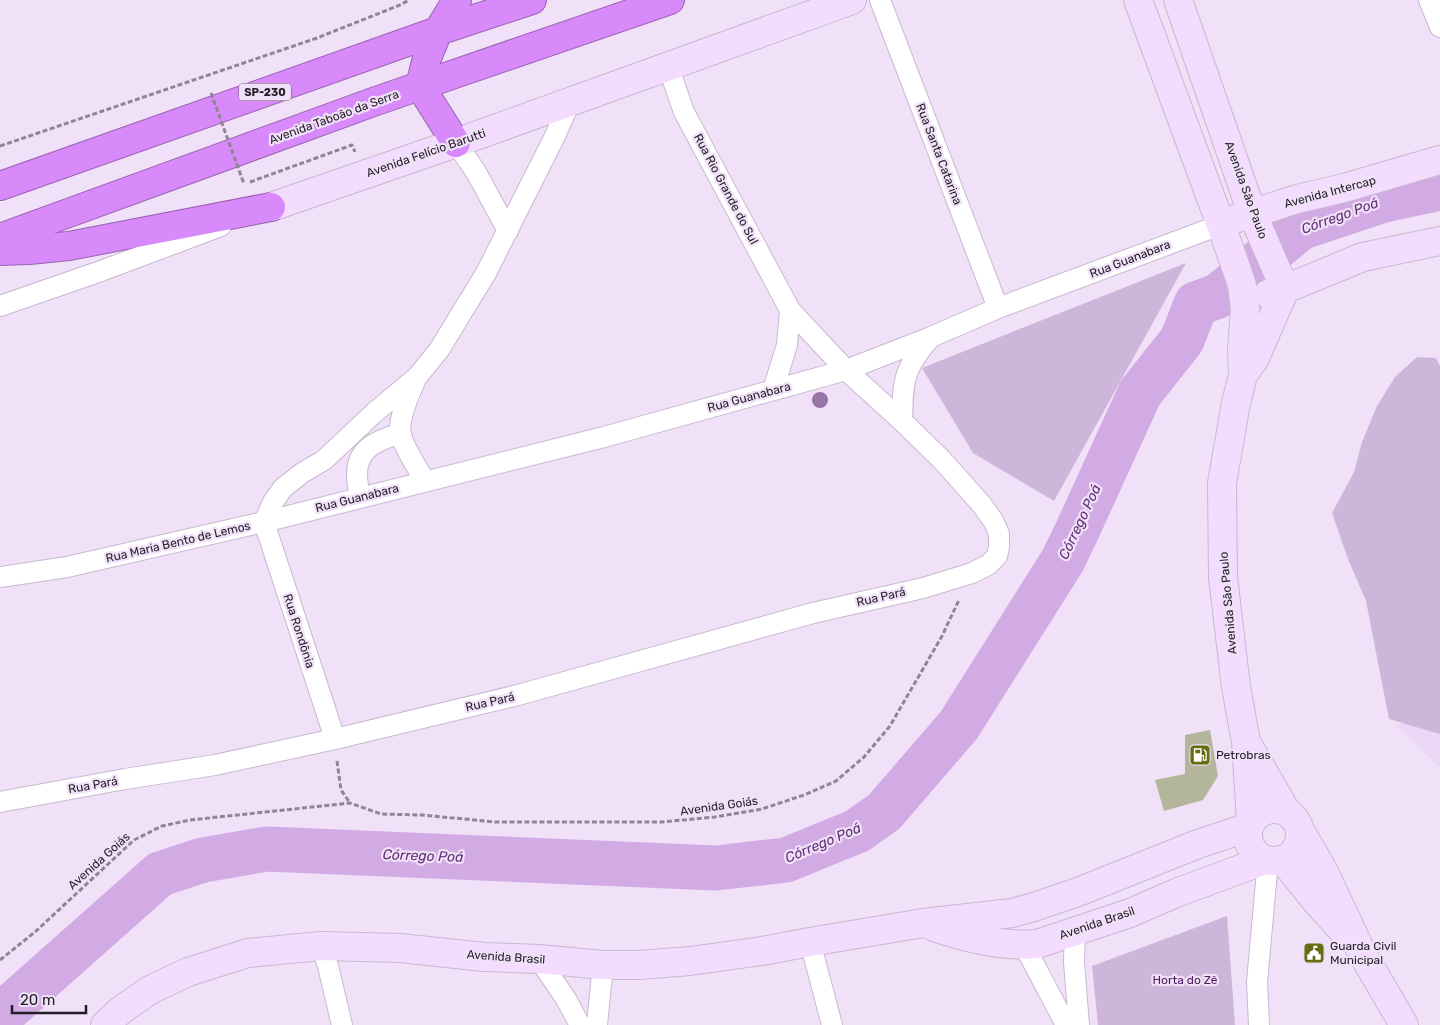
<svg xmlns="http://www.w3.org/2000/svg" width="1440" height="1025" viewBox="0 0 1440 1025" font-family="Rubik,sans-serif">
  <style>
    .built { fill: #ebd6f5 }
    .green { fill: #ceb6da }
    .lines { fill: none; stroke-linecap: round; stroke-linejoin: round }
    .river { stroke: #d2aae4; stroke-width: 45 }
    .building { fill: #b3b69b }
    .street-casing { stroke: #c8b8d0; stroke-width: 22 }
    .secondary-casing { stroke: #c8b8d0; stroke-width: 30 }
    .highway-casing { stroke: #9963b0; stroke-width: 30 }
    .path { stroke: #908495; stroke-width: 3; stroke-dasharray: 5 2.5; stroke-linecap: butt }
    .street { stroke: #fff; stroke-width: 20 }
    .secondary { stroke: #f3dcfe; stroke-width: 28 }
    .highway { stroke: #d889fa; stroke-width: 28 }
    .path-bridge { stroke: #908495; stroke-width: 3; stroke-dasharray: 5 2.5; stroke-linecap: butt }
    .tree { fill: #9876a7 }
    .labels { text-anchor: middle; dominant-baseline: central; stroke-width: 4.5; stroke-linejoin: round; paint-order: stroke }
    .shield { fill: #f0e0f8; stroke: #605865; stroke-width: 1 }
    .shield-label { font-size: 11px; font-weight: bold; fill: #231d26 }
    .street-label { font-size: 12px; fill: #231d26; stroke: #f0e0f8 }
    .poi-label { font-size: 12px; fill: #231d26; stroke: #f0e0f8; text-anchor: start }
    .park-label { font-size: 12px; fill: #502064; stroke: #f0e0f8 }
    .water-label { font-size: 14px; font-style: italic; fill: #602f74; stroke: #f0e0f8 }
  </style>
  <rect width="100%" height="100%" fill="#f0e0f8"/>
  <!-- built -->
  <path class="built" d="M1440,702V768L1397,726Z"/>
  <!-- green -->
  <path class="green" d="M1186,263L1054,501L973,453L922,368Z
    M1417,357L1436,358L1440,366V734L1389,719L1366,601L1348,559L1332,513L1354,472L1362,442L1377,406L1395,377Z
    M1227,916L1235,1025H1098L1092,966Z"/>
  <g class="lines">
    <!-- river -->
    <path class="river" d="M0,1016L160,874L203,860L267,849L716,868L786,860L857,831L884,812L959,725L1063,560L1077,531L1140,393L1182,340L1196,304L1218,296L1300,228L1384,200L1440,188"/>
  </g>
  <!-- building -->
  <path class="building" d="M1210,730L1218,776L1203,800L1164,811L1155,780L1185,774V735Z"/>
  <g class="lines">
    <!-- street casing -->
    <g class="street-casing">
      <path id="street" d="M880,0L998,308
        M1429,0L1440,27
        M456,143L476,172L508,231
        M0,306L101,271L221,226
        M415,381C409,395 397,420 401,435C405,450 417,467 425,481
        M773,390L787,345L790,310
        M902,421C903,381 903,369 930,338
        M359,498C359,490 357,482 357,474C357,447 379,440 401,433
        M264,522L273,502L283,488L302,473L324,460L374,413L417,377L439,350L486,273L554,138L570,102
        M264,522L335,739
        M0,577L67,567L264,522L604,437L846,370L931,337L998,308L1220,225
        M0,802L125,779L215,765L335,739L518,695L813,613L923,588L972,573L988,565L997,556L999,547V534L994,522L982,505L942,460L902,421L846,370L790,310L684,112L668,66
        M1075,931L1074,962L1079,1025
        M810,942L832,1025
        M1024,945L1066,1025
        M321,946L328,966L342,1025
        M539,959L566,999L580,1025
        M597,1025L603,965
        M1259,1025L1257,982L1268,860"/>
    </g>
    <!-- secondary casing -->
    <g class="secondary-casing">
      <path id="secondary" d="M1138,0L1225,236L1242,285L1245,309L1242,350L1243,374
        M1178,0L1252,213L1285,289L1255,358L1243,375L1236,403L1222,483L1223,577L1236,687L1246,742L1251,822
        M271,207L456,143L852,0
        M1235,219L1297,199L1344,188L1440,160
        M1268,294L1285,289L1363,257L1440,241
        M1249,747L1286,811
        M1248 835a26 26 0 1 1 52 0a26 26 0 1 1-52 0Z
        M1301,832L1324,872L1362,953L1404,1025
        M1283,860L1316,901L1343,931
        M934,927C966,938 1002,947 1037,944L1130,913L1176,893L1265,860
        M105,1025L120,1011L150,990L188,972L248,953L321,946L400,948L484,957L539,959L603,965H639L690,961L762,951L810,942L923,923L1012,913L1034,907L1078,892L1198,844L1249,827"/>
    </g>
    <!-- highway casing -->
    <g class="highway-casing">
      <path id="highway" d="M456,143L420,86L427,58L438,31L457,0
        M0,186L438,31L532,0
        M0,238L376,101L670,0
        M0,251L29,250L69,246L271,207"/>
    </g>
    <!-- path -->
    <path class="path" d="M0,146L317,38L400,5L409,0
      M250,182L352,145L355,152
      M337,761L341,790L350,803
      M0,960L35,932L134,840L162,826L190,820L350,803L381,814L422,815L495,822H662L715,817L762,809L804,795L836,781L864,757L890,726L942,636L959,600"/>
    <!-- street -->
    <use href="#street" class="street"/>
    <!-- secondary -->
    <use href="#secondary" class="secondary"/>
    <!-- highway -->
    <use href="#highway" class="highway"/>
    <!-- path-bridge -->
    <path class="path-bridge" d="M211,93L244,184"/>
  </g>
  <!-- trees -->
  <circle class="tree" cx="820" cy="400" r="8"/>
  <!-- icons -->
  <defs>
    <g id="fuel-square" transform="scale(1.125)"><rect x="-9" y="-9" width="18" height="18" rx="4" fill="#676d11" stroke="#f0e0f8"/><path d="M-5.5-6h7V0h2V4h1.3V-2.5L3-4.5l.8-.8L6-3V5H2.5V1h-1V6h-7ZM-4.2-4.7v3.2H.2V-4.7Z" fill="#fff"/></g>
    <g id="civic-square" transform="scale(1.125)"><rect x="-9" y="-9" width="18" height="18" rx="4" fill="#676d11" stroke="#f0e0f8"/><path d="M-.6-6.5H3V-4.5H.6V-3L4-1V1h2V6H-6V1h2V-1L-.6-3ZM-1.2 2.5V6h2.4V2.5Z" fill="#fff"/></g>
  </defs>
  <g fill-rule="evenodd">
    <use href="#fuel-square" x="1200" y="755"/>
    <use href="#civic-square" x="1314" y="953"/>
  </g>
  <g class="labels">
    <!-- shield labels -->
    <rect class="shield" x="239" y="83.5" width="52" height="17" rx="4"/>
    <g class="shield-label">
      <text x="265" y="92">SP-230</text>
    </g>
    <!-- street labels -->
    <g class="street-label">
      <text transform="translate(334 117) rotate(-20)">Avenida Taboão da Serra</text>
      <text transform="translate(426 153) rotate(-19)">Avenida Felício Barutti</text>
      <text transform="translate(939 154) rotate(69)">Rua Santa Catarina</text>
      <text transform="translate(726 189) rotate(62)">Rua Rio Grande do Sul</text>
      <text transform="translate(1246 190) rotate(70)">Avenida São Paulo</text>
      <text transform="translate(1330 192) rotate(-15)">Avenida Intercap</text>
      <text transform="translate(1130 259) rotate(-21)">Rua Guanabara</text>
      <text transform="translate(749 397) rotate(-15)">Rua Guanabara</text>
      <text transform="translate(357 498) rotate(-14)">Rua Guanabara</text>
      <text transform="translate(178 542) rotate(-13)">Rua Maria Bento de Lemos</text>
      <text transform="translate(881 597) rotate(-13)">Rua Pará</text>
      <text transform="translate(1228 603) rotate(-95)">Avenida São Paulo</text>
      <text transform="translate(299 631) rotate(72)">Rua Rondônia</text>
      <text transform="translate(490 702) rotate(-13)">Rua Pará</text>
      <text transform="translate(93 785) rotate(-10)">Rua Pará</text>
      <text transform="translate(719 806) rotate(-8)">Avenida Goiás</text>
      <text transform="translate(99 861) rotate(-42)">Avenida Goiás</text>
      <text transform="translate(1097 923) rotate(-19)">Avenida Brasil</text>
      <text transform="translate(506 957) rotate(4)">Avenida Brasil</text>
    </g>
    <!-- poi labels -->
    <g class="poi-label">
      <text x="1216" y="755">Petrobras</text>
      <text x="1330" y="946">Guarda Civil<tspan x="1330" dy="14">Municipal</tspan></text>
    </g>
    <!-- park labels -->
    <g class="park-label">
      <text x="1185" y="980">Horta do Zê</text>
    </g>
    <!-- water labels -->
    <g class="water-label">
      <text transform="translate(1340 216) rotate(-20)">Córrego Poá</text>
      <text transform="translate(1080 522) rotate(-65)">Córrego Poá</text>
      <text transform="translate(823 843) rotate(-23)">Córrego Poá</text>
      <text transform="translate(423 856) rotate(2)">Córrego Poá</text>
    </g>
  </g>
  <!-- scale -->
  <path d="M12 1005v8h74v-8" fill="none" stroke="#231d26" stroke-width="2.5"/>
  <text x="20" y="1005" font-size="15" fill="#231d26" stroke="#f0e0f8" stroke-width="4" paint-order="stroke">20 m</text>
</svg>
